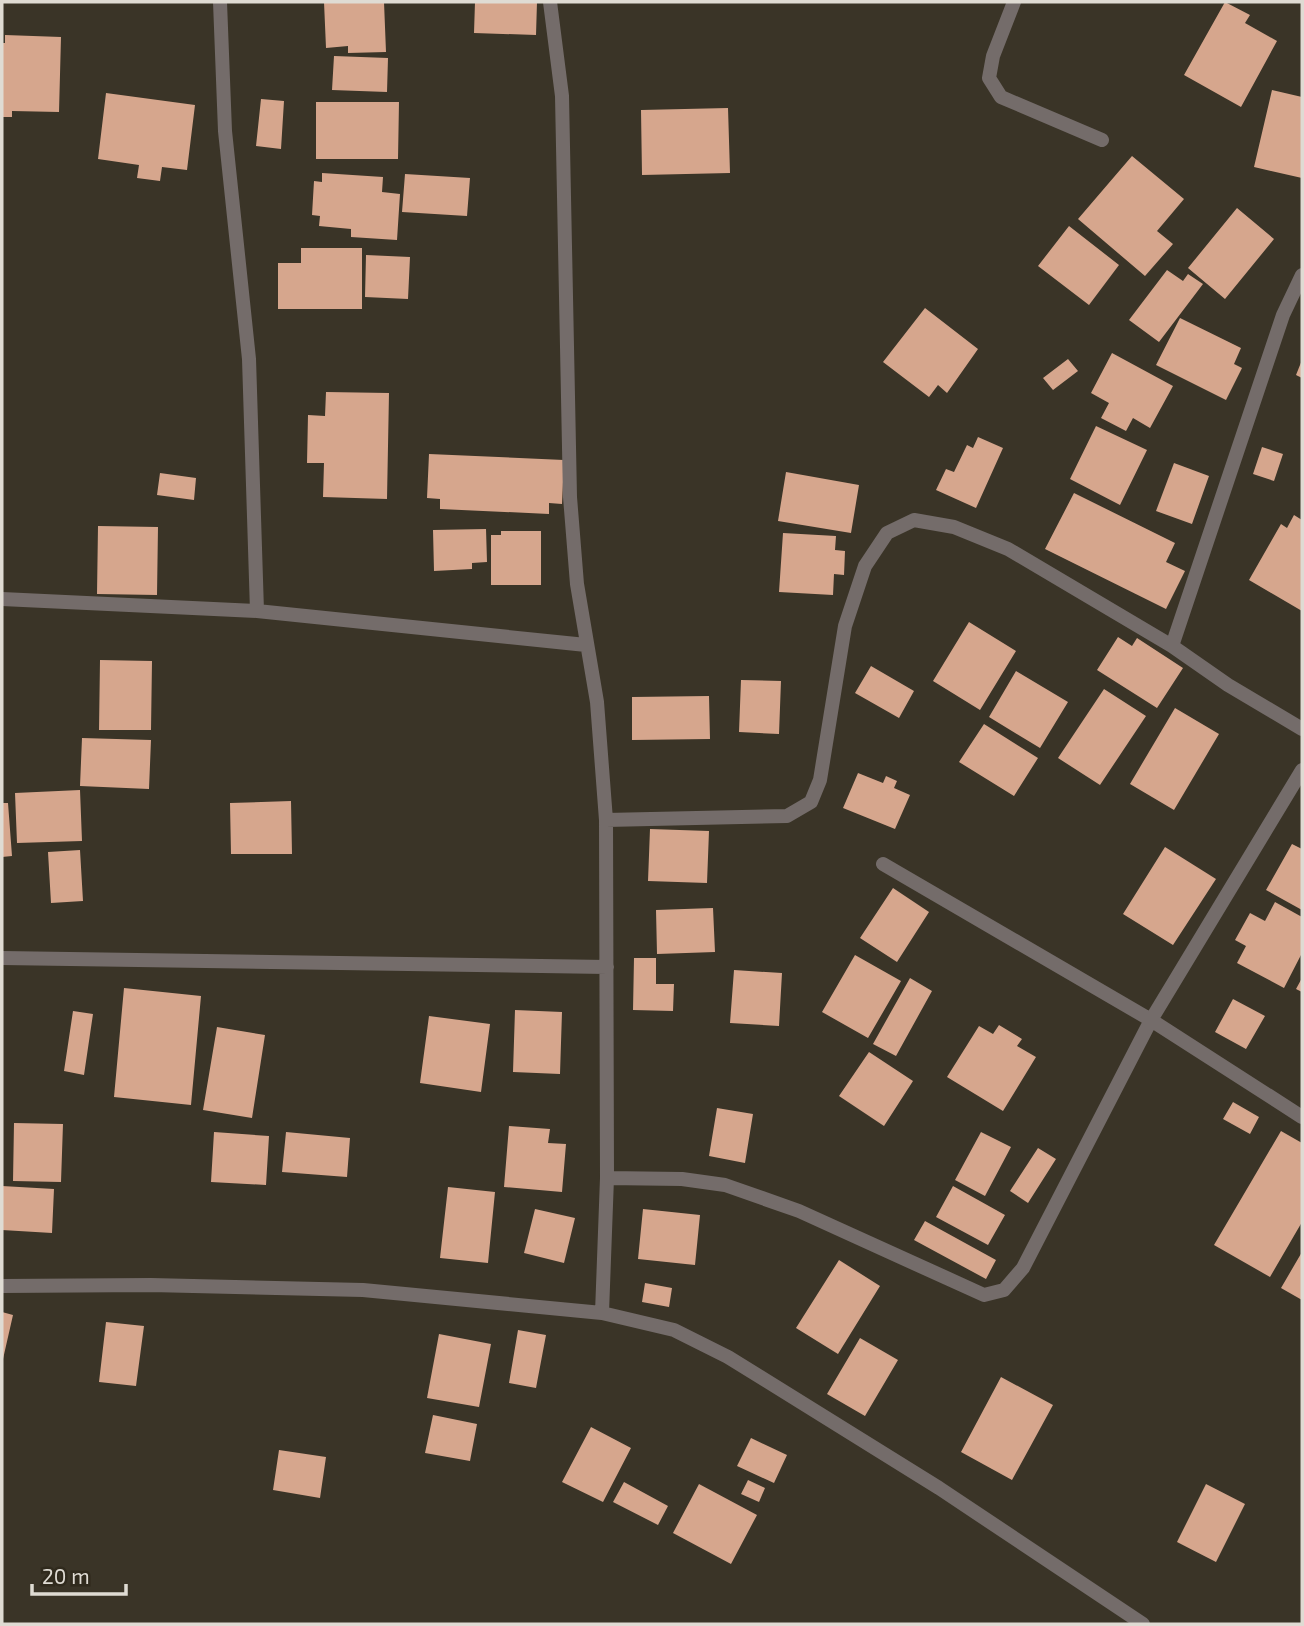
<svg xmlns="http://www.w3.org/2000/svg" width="1304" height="1626" viewBox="0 0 1304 1626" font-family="'Exo 2',sans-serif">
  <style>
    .building { fill: #d6a68d }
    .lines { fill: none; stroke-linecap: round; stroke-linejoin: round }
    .minor { stroke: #746c6a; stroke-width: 14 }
  </style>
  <rect width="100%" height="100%" fill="#3a3427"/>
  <!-- building -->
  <path class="building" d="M324,2H384L386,52L348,53V46L326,48Z
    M475,2H537L536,35L474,33Z
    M1225,2L1250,15L1245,23L1277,41L1241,107L1184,75Z
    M5,35L61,37L59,112L12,111V117H2V43H5Z
    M334,56L388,58L387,92L332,90Z
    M1272,90L1302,97V178L1254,167Z
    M106,93L195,105L187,170L162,167L160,181L137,178L139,165L98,159Z
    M261,99L284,101L281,149L256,146Z
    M316,102H399L398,159H316Z
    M728,108L730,173L642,175L641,110Z
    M1132,156L1184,199L1157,231L1173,244L1145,276L1078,219Z
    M322,173L383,177L382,192L400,194L397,240L351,237V229L319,226L320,216L312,215L314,181L322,182Z
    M405,174L470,178L467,216L402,212Z
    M1237,208L1274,239L1225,299L1188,268Z
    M1069,226L1119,265L1089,305L1038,266Z
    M301,248H362V309H278V263H301Z
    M366,255L410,257L408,299L365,297Z
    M1167,270L1183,281L1188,274L1203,284L1159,342L1129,320Z
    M925,308L978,349L947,393L938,385L929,397L883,362Z
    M1180,318L1241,348L1234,364L1242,368L1226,400L1156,365Z
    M1112,353L1173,386L1150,428L1133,418L1126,431L1101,418L1109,403L1091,393Z
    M1068,359L1078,371L1053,390L1043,378Z
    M1302,360V378L1296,375Z
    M326,392L389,393L387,499L323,497L324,463H307L308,415L325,416Z
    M1096,426L1147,450L1120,505L1070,479Z
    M978,437L1003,448L976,508L936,490L946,469L954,472L967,445L973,448Z
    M1262,447L1283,454L1274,481L1253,474Z
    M429,454L564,460L562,504L549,503V514L440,509V499L427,498Z
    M1174,463L1209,476L1192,524L1156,511Z
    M786,472L859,485L851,533L778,521Z
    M160,473L196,478L194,500L157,495Z
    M1074,493L1175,543L1166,562L1185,571L1166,609L1045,549Z
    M1294,515L1302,520V611L1249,580L1281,524L1287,528Z
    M98,526L158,527L157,595L97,594Z
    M486,529L487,562L472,563V569L434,571L433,530Z
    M501,531H541V585H491V535H501Z
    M783,533L836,536L835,550L845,551L844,575L834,574L833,595L779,592Z
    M969,622L1016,651L980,710L933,681Z
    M1118,637L1132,646L1137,638L1183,668L1157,708L1097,670Z
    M100,660L152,661L151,730H99Z
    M871,666L914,691L899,718L855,693Z
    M1016,671L1068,702L1040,748L989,717Z
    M741,680L781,681L779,734L739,732Z
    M1104,689L1146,716L1100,785L1058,758Z
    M709,696L710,739L632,740V697Z
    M1175,708L1219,734L1174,810L1130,784Z
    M984,724L1038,758L1014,796L959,762Z
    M82,738L151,740L149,789L80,786Z
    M858,773L883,783L886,776L897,781L894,788L910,795L895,829L843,808Z
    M80,790L82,841L17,843L15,793Z
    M291,801L292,854H231L230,803Z
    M2,803H8L12,856L2,857Z
    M650,829L709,831L707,883L648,881Z
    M1292,844L1302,849V910L1266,890Z
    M1165,847L1216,879L1173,945L1123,914Z
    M80,850L83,901L51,903L48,852Z
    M893,888L929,912L897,962L860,938Z
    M1275,902L1302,917V953L1284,988L1237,963L1246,946L1235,940L1250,913L1265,921Z
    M713,908L715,952L657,954L656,910Z
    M855,955L901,981L868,1038L822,1012Z
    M634,958H656V984H674L673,1011L633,1010Z
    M734,970L782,973L779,1026L730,1023Z
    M910,978L932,991L896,1056L873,1044Z
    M1302,978V992L1296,989Z
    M124,988L201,996L191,1105L114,1097Z
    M1233,999L1265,1016L1246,1049L1215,1032Z
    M515,1010L562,1012L560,1074L513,1072Z
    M73,1011L93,1014L84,1075L64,1071Z
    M429,1016L490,1024L481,1092L420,1083Z
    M999,1025L1022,1039L1017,1046L1036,1057L1003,1111L947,1077L979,1026L993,1034Z
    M217,1027L265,1035L252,1118L203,1110Z
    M869,1052L913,1081L884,1126L839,1096Z
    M1233,1102L1259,1117L1250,1134L1223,1119Z
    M717,1108L753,1114L745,1163L709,1156Z
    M14,1123L63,1124L61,1182L13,1181Z
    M509,1126L550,1129L548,1143L566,1144L562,1192L504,1187Z
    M1281,1131L1302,1143V1222L1270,1277L1214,1245Z
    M214,1132L269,1136L266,1185L211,1182Z
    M286,1132L350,1138L347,1177L282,1172Z
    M981,1132L1011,1147L985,1196L955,1180Z
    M1038,1148L1056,1159L1028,1203L1010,1191Z
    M2,1186L54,1189L52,1233L2,1230Z
    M953,1186L1005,1215L988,1245L936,1217Z
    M448,1187L495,1192L488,1263L440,1258Z
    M535,1209L575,1218L564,1263L524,1253Z
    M643,1209L700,1215L695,1265L638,1259Z
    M925,1221L996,1260L986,1279L914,1240Z
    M1302,1252V1300L1281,1288Z
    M839,1260L880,1286L838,1354L796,1328Z
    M645,1283L672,1288L669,1307L642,1302Z
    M2,1312L13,1315L3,1359H2Z
    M106,1322L144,1326L136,1386L99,1382Z
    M518,1330L546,1335L536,1388L509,1383Z
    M439,1334L491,1344L479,1407L427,1398Z
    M860,1338L898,1360L865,1416L827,1394Z
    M1001,1377L1053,1405L1012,1480L961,1452Z
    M433,1415L477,1424L470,1461L425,1453Z
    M591,1427L631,1448L603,1502L562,1482Z
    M751,1438L787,1455L774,1483L737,1466Z
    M279,1450L326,1457L320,1498L273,1490Z
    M748,1480L765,1488L759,1502L741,1494Z
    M624,1482L668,1506L658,1525L613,1502Z
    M699,1484L757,1515L731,1564L673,1533Z
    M1206,1484L1245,1504L1216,1562L1177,1542Z"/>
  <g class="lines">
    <!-- minor -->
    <path class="minor" d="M220,2L225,131L249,359L257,611
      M550,2L562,96L570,497L577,584L597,702L606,820L607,1178L602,1313
      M1014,2L993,56L989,78L1001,97L1102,140
      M2,599L257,611L586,645
      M1172,646L1283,315L1302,275
      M606,820L787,816L811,802L820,780L845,626L865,566L887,533L914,520L954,527L1008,549L1172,646L1228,685L1302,729
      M883,864L1151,1020L1302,1117
      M2,958L607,967
      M607,1178L682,1179L725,1185L799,1211L984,1295L1004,1290L1023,1268L1151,1020L1302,770
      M2,1286L151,1285L363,1290L602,1313L674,1330L728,1357L939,1488L1143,1624"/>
  </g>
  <!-- border -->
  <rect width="1304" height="1626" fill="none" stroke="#dfdbd3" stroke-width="7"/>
  <!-- scale -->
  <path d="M32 1584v10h94v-10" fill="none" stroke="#dfdbd3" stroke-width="3.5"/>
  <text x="42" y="1584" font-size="21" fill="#dfdbd3" stroke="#302a1d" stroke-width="5" paint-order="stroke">20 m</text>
</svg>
